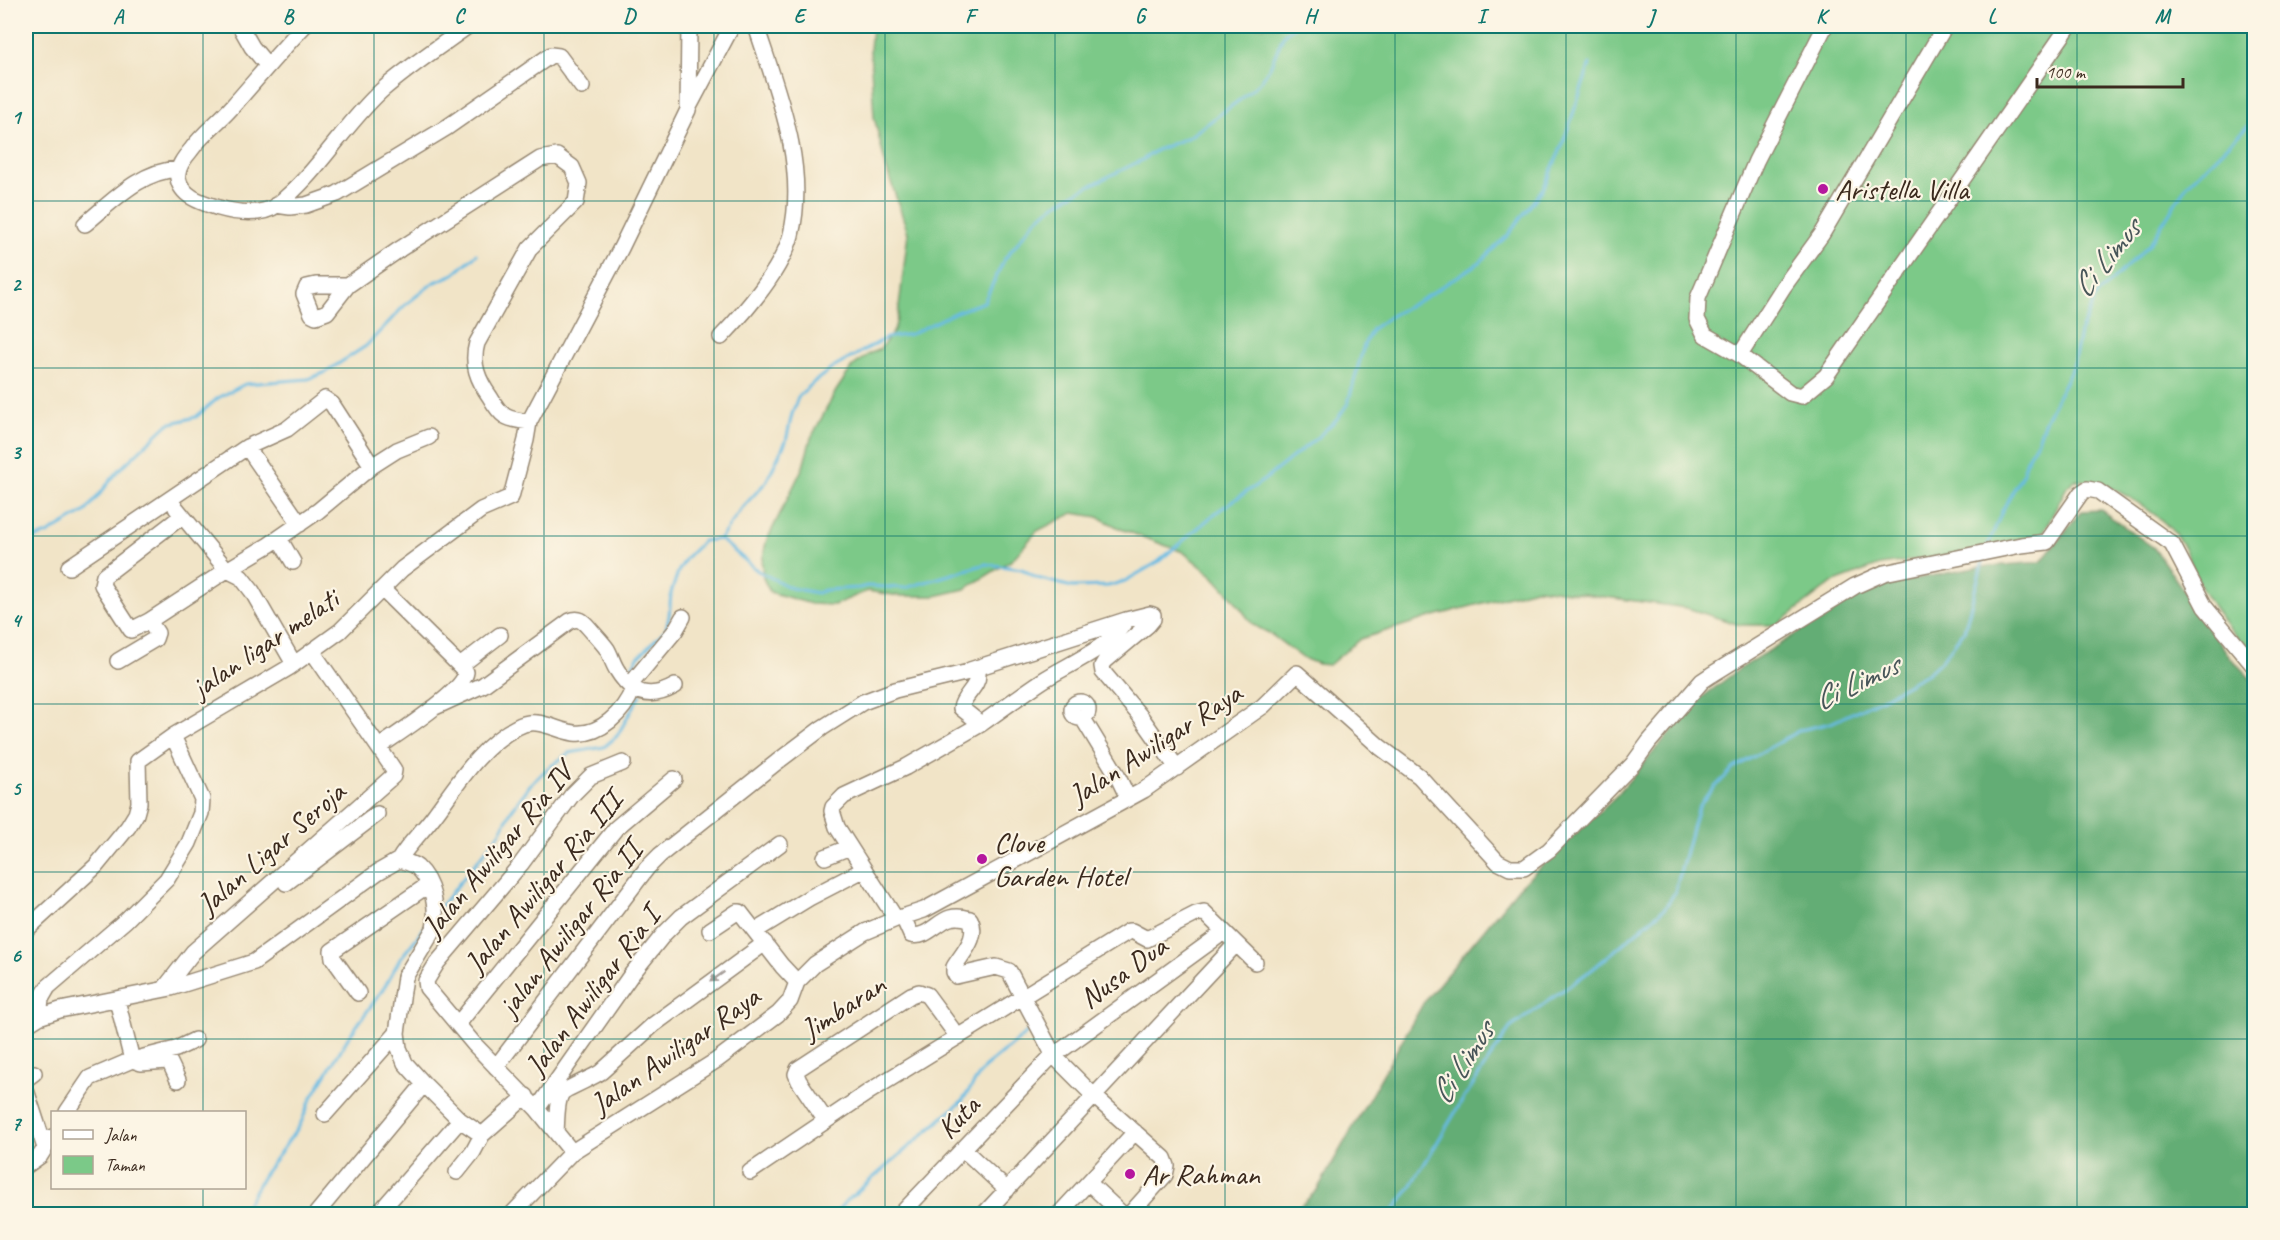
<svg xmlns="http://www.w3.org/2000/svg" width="2280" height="1240" viewBox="0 0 2280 1240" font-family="Caveat,sans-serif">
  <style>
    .green { fill: #7bc988; stroke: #5b7a53; stroke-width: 1.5 }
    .forest { fill: #64ad74; stroke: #506c49; stroke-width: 1.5 }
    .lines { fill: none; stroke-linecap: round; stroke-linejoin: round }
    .stream { stroke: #67bbe3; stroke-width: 3 }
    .minor-casing { stroke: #968772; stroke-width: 18 }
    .minor { stroke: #fff; stroke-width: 15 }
    .oneway { fill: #a79f9a }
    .grid { fill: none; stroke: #0f766e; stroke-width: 1.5; stroke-opacity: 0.55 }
    .poi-dot { fill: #b5179e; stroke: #fcf5e5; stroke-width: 2 }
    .labels { text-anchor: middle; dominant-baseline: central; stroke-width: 4.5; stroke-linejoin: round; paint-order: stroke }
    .poi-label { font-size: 30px; fill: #3b2a1e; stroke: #fcf5e5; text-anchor: start }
    .street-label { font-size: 30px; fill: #3b2a1e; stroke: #fcf5e5 }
    .water-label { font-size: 32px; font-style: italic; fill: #485659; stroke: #fcf5e5 }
    .neatline { fill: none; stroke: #0f766e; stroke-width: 2 }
    .grid-label { font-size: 20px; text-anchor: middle; font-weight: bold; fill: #0f766e }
  </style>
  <rect width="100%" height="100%" fill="#fcf5e5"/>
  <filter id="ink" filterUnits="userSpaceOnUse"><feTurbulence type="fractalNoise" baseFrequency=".0167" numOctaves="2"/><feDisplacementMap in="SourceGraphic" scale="12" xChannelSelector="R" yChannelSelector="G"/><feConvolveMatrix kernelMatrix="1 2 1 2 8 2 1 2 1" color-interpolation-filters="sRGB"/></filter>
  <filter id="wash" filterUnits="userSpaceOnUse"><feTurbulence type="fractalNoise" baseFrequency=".008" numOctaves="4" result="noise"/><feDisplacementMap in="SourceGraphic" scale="24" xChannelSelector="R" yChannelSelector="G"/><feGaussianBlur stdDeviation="1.35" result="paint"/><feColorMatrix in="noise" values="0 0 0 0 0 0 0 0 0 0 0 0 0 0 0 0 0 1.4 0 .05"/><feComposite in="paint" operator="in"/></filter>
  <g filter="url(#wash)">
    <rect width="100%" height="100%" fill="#f1e4c7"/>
    <!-- green -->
    <path class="green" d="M872,26H2254V653C2233,637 2215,611 2202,588C2194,573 2189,556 2180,541C2165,517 2125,492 2098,483C2091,480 2082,481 2075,480L2067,487L2042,535L2031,540L1937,557L1880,565L1832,583L1777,625H1740L1687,608L1539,588L1434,616L1360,639L1329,665L1318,664L1303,658L1269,633L1253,625L1233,598L1213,576L1183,552L1121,529L1098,517L1073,513L1037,531L1012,560L965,589L935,596H900L867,591L834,605L811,604L770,592L763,578L762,563L766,542L803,467L811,438L836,391L852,367L869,354L880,349L894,331L898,315L908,233L886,167L874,117L870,50Z"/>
    <!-- forest -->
    <path class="forest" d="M2101,510L2154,548L2230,657L2254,682V1214H1292L1317,1190L1424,1002L1519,887L1616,796L1697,701L1738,670L1871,587L1980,567L2041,562L2081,511Z"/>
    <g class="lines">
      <!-- stream -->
      <path class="stream" d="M720,539L742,508L766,482L786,441L792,414L798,397L814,382L831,369L886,338L911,334L956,312L984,302L1004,260L1033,223L1046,211L1069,196L1142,160L1157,150L1189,137L1241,99L1261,81L1270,67L1284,34L1295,26
        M26,541L47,534L86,511L119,470L168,424L196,417L218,398L245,384L308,379L324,373L366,346L405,305L433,283L454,274L477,254
        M1988,545L2003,509L2023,473L2028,456L2038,440L2044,423L2073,366L2080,333L2096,296L2149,245L2187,185L2254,120
        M629,676L628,673L638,657L666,629L669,616L671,593L678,572L686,558L703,541L720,539L758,571L791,588L817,593L825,590L859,588L867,586L905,588L986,564L1022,569L1037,578L1072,587L1108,586L1125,581L1158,562L1218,511L1264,480L1319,436L1338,418L1348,403L1364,345L1372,329L1392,315L1424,298L1480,262L1508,235L1544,187L1562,146L1590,64
        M440,907L500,833L511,811L530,785L547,769L569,753L604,747L617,736L640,695
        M241,1214L263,1176L300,1125L311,1099L348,1038L384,988L400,959L429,922
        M835,1214L844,1203L962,1101L984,1068L1028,1032
        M1391,1214L1410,1188L1462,1101L1510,1028L1594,968L1665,908L1675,892L1697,810L1707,795L1734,768L1800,730L1831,723L1881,699L1928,673L1942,660L1964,631L1984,557"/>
    </g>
  </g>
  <g filter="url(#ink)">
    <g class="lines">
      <!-- minor casing -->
      <g class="minor-casing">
        <path id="minor" d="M240,26L252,47L267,65
          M304,26C279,52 256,80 232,107C219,122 202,134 191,150C185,157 176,168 178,178C181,197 203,203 219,208C236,213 262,216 277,205C318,173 343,126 381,91C408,67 439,47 468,26
          M1825,26L1756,161L1698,298L1697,319L1705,335L1740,355L1790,393L1802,396L1826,376L2069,26
          M690,105L732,26
          M276,205L290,207L306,205L337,194L446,128L551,55L559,56L582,87
          M85,224C113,201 140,171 178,169
          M348,285H316L307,287L304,294L312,314L316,316L327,312L348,285L400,249L540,159L557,156L572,167L579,183L576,202L530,248L477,343C471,364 478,380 490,397C494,404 499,412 505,416C512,420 521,421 529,422
          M721,337C745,312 782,269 791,235C808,165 777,91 756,26
          M1740,355L1784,286L1822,234L1945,26
          M247,447L300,524
          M176,508L227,570L241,577L252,591L294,664
          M182,516L104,576L102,585L131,630L149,621L227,570L269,545L318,511L372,466L397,450L429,437
          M279,538L293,562
          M69,567L247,447L287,429L325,399L332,404L372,466
          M382,589L460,666L500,635
          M118,661L155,639L157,633L149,621
          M970,670L1126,620L1150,614L1153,615V619L1148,625L1105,661L1102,666L1103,672L1141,717L1177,768
          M630,685L675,631L683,617
          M1072 710a8 8 0 1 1 16 0a8 8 0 1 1-16 0Z
          M433,708L483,685L570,621C579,617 583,621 589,628C595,635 602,642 607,649C611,656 613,664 617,670C632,695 650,700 675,686
          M1082,717L1116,773L1128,798
          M981,724C1001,710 1021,695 1042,681C1068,664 1107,650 1125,622
          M379,747C397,734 464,692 466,672L460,666
          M825,857L850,847
          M399,860C409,843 424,830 436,813C459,782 481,746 517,727C537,716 554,730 574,733C600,736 624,712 633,689
          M286,883L377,814
          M903,917L911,935C926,939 937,922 950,918C957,916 963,917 970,919C979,937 964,951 954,967V972L956,976L996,967L1009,971L1054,1056L1094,1096L1164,1158L1167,1166L1165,1175L1130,1214
          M26,930L96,866L128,827L136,814L139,803L138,761L173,736L290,667L340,631L402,569L481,510L511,497L526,440L529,422L621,248L688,110L689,26
          M710,930L737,912H740L782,966L797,982
          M755,931L809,898L863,870
          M164,989L193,952L393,776L394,770L388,761L312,651
          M358,993L333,958L332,951L428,885
          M117,1000L132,1060L141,1063L167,1061L170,1063L178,1080
          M39,1017L41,999L48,987L126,920L167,879L189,843L201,813L202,799L173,736
          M458,1024L616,828L674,779
          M26,1025L39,1017L60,1010L171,988L254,962L378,872L399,860C405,862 412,863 417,867C433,882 438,909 434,929L405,977L397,1033L399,1048L405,1063L424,1084L460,1120L482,1135L526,1096
          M496,1067L647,868L660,855L777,762L822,728L863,702L895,690L973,671L978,673C979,687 963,695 961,708L981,724L906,767L844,796L833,807L832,811L837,827L896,919
          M26,1079L34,1073
          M26,1090L45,1148
          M537,1109L631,975L664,934L681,917L780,844
          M67,1112L90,1078L132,1060L176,1049L195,1040
          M325,1114L397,1033
          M826,1121L799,1081L796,1074L798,1069L911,995L919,992L927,995L958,1037
          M556,1132C557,1121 556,1101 562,1093C565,1089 594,1077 601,1072L653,1025L765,943
          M964,1150L1007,1190
          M572,1152L537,1109L474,1044L427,988L426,981L437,963L521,864L572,795L591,776L623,763
          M26,1166L40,1156L52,1137
          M457,1172L473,1152L482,1135
          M750,1172L870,1091L1129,931H1132L1147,939L1196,914L1204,912L1255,962
          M1089,1183L1122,1214
          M316,1214L424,1084
          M378,1214L460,1120
          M512,1214L572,1152L717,1060L778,1014L790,1001L797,982L815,964L865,932L896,919L924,910L1144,790L1263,706L1297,673L1380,747L1419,776L1498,862L1510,868H1524L1549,850L1633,764L1649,742L1702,681L1711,675L1855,586L1884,573L2021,545L2047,542L2081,493L2087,489L2098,491L2172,544L2205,607L2254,666
          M901,1214L1049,1059L1224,932
          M984,1214L1236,944
          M1059,1214L1135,1132"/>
      </g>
      <!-- minor -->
      <use href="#minor" class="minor"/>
    </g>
    <!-- one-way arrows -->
    <defs><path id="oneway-solid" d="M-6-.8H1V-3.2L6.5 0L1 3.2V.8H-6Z" transform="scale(1.5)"/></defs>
    <use class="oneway" href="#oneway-solid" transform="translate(717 977) rotate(145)"/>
  </g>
  <!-- grid -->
  <path class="grid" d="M203,26V1112M374,26V1214M544,26V1214M714,26V1214M885,26V1214M1055,26V1214M1225,26V1214M1395,26V1214M1566,26V1214M1736,26V1214M1906,26V1214M2077,26V1214M26,201H2254M26,368H2254M26,536H2254M26,704H2254M26,872H2254M26,1039H2254M203,1188V1214"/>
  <!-- markers -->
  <g class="poi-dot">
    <circle cx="1823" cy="189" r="6"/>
    <circle cx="982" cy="859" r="6"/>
    <circle cx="1130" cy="1174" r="6"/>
  </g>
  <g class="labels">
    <!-- poi labels -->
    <g class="poi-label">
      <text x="1835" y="189">Aristella Villa</text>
      <text x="994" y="842">Clove<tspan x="994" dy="34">Garden Hotel</tspan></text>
      <text x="1142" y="1174">Ar Rahman</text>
    </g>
    <!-- street labels -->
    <g class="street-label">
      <text transform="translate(265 643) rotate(-34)">jalan ligar melati</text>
      <text transform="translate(1155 744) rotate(-33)">Jalan Awiligar Raya</text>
      <text transform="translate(271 848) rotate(-41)">Jalan Ligar Seroja</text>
      <text transform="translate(497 850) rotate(-50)">Jalan Awiligar Ria IV</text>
      <text transform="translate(543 882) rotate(-50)">Jalan Awiligar Ria III</text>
      <text transform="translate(570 928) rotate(-52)">jalan Awiligar Ria II</text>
      <text transform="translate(1123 972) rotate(-36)">Nusa Dua</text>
      <text transform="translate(592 991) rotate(-53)">Jalan Awiligar Ria I</text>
      <text transform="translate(843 1007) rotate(-33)">Jimbaran</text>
      <text transform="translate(675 1050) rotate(-35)">Jalan Awiligar Raya</text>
      <text transform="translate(958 1117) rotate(-46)">Kuta</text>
    </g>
    <!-- water labels -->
    <g class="water-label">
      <text transform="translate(2106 258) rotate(-51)">Ci Limus</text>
      <text transform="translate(1856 682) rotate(-25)">Ci Limus</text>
      <text transform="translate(1462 1063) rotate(-57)">Ci Limus</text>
    </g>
  </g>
  <!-- margin -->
  <rect width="2280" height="1240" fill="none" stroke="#fcf5e5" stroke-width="66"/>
  <!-- legend -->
  <rect x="51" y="1111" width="195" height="78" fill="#fcf5e5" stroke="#afa495" stroke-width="1.5"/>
  <rect x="63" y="1130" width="30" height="9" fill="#ffffff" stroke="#afa495" stroke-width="1.5"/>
  <text x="105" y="1141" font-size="18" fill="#3b2a1e">Jalan</text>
  <rect x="63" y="1156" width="30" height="18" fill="#7bc988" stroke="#afa495" stroke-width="1.5"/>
  <text x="105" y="1171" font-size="18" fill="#3b2a1e">Taman</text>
  <!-- scale -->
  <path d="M2037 78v9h146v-9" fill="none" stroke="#3b2a1e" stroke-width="3"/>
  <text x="2046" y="78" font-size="18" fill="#3b2a1e" stroke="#fcf5e5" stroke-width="4.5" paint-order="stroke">100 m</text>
  <rect x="33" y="33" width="2214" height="1174" class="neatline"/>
  <g class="grid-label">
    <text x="118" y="23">A</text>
    <text x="288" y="23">B</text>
    <text x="459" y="23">C</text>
    <text x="629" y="23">D</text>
    <text x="799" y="23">E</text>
    <text x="970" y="23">F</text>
    <text x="1140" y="23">G</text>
    <text x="1310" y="23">H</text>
    <text x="1481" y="23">I</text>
    <text x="1651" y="23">J</text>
    <text x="1821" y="23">K</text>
    <text x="1992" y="23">L</text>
    <text x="2162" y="23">M</text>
    <text x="16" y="124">1</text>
    <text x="16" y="291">2</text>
    <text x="16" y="459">3</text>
    <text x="16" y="627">4</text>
    <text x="16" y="795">5</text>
    <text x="16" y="962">6</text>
    <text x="16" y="1130">7</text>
  </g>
</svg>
